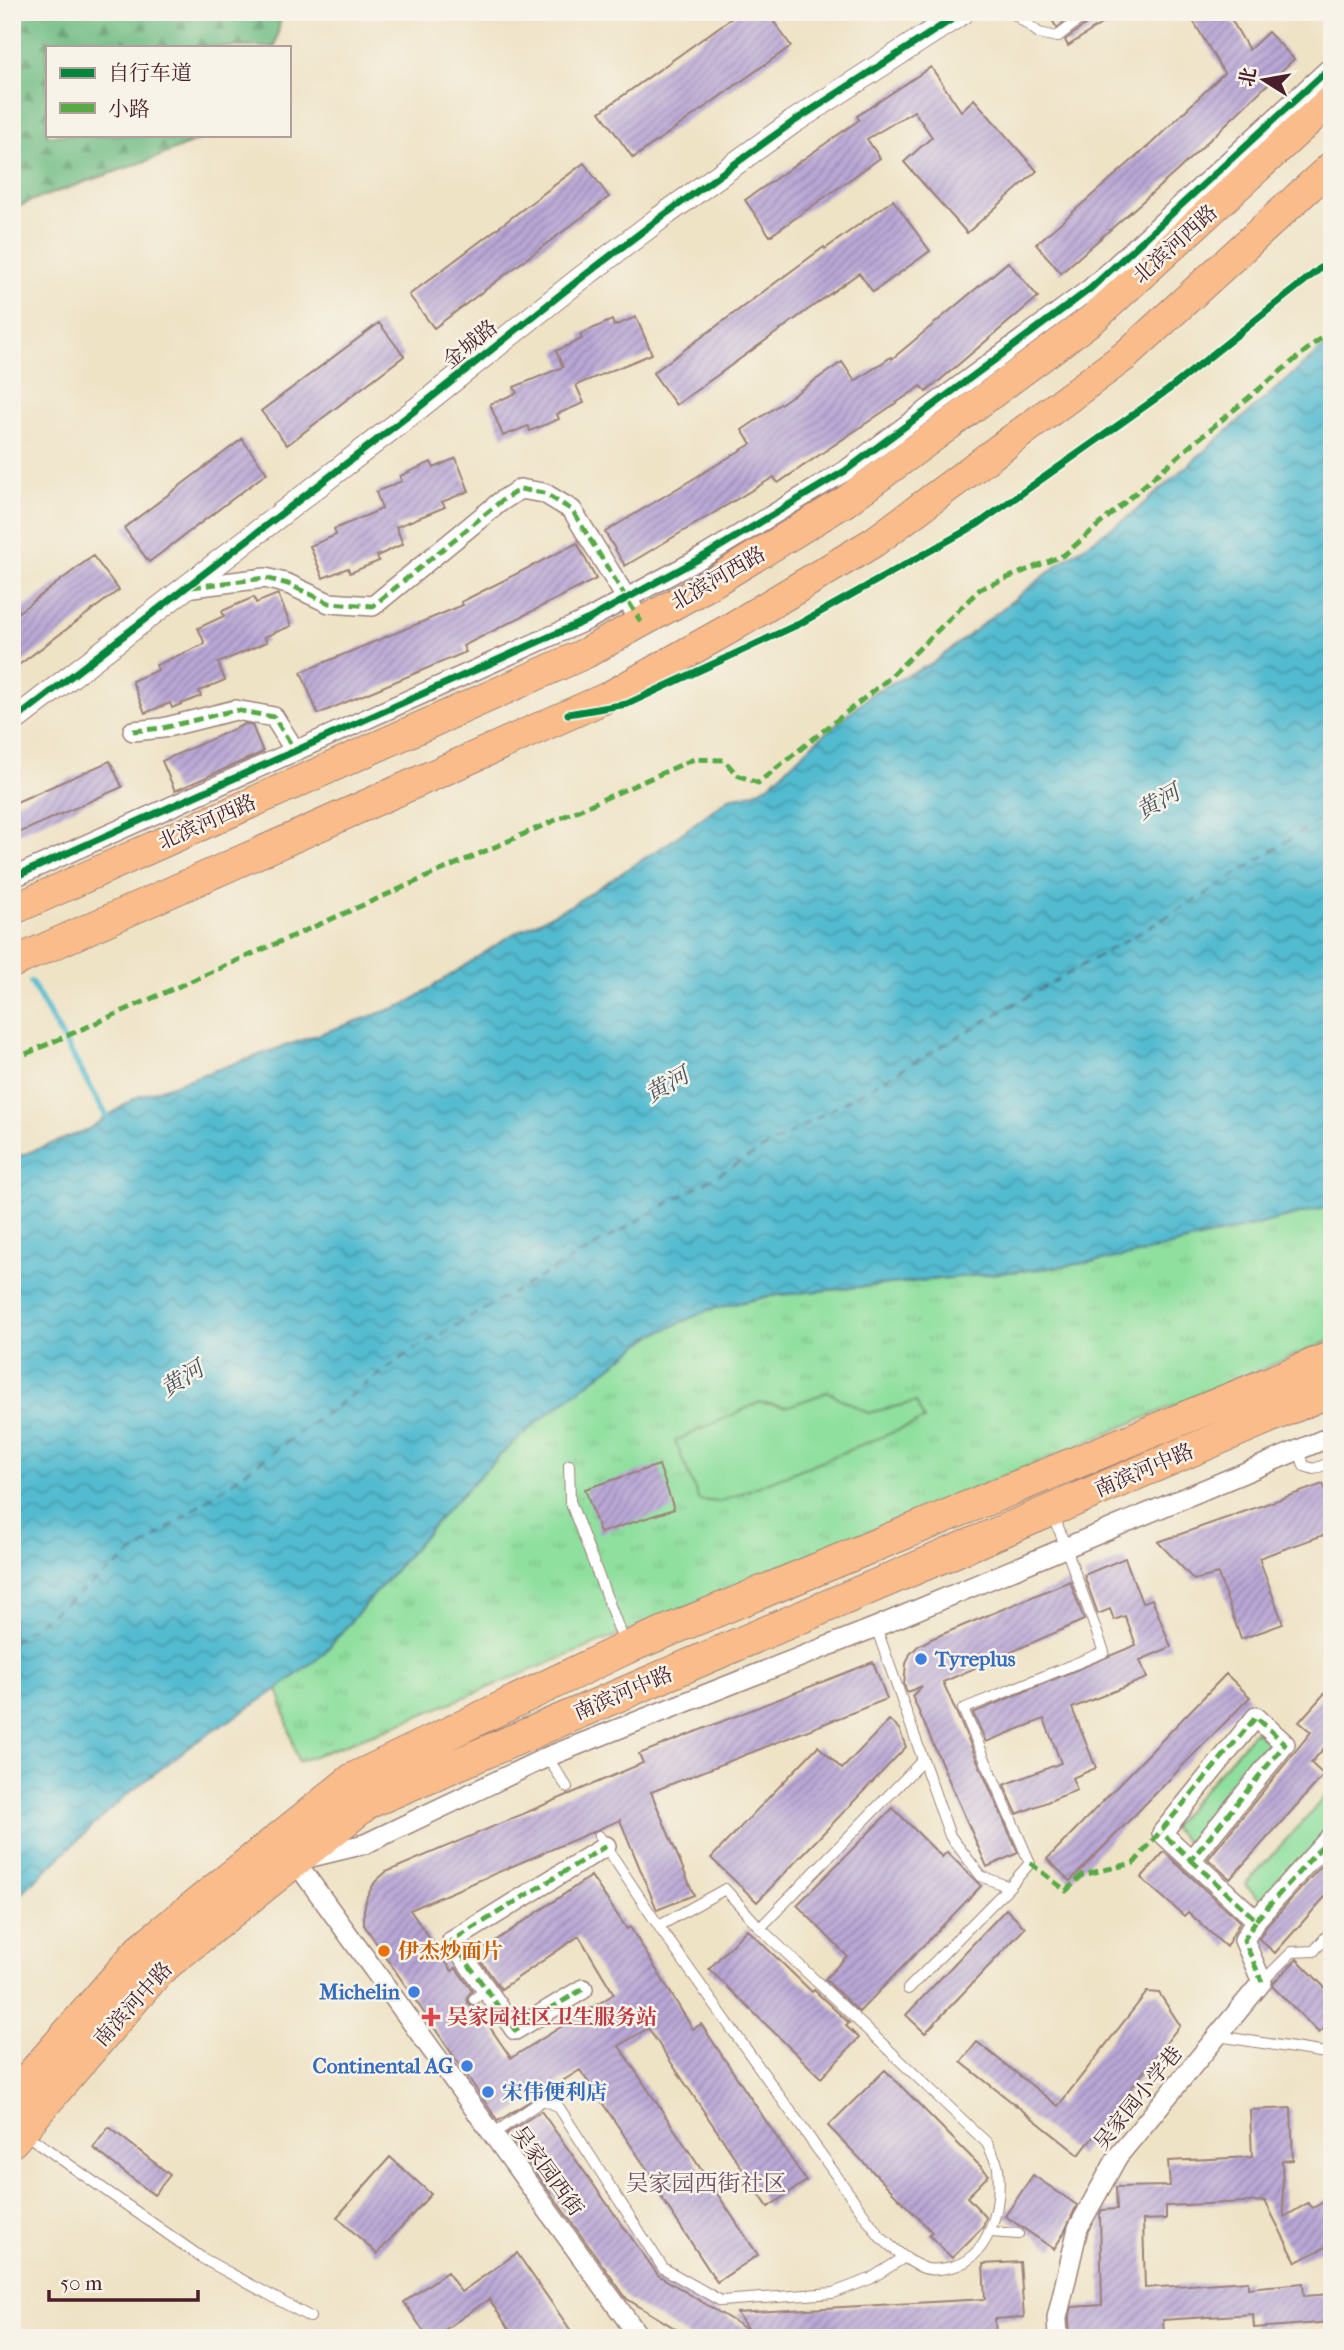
<svg xmlns="http://www.w3.org/2000/svg" width="1344" height="2350" viewBox="0 0 1344 2350" font-family="'IM FELL French Canon','Noto Serif SC',serif">
  <style>
    .forest { fill: url(#forest-firs); stroke: #5e6e58; stroke-width: 2 }
    .park { fill: url(#park-tufts); stroke: #6c8065; stroke-width: 2 }
    .garden { fill: #8fe09f; stroke: #6c8065; stroke-width: 2 }
    .water { fill: url(#water-waves); stroke: #4e6d7e; stroke-width: 2 }
    .lines { fill: none; stroke-linecap: round; stroke-linejoin: round }
    .stream { stroke: #52bbd0; stroke-width: 6 }
    .ferry { stroke: #4d5665; stroke-width: 2; stroke-dasharray: 9 7; stroke-linecap: butt }
    .building { fill: url(#building-hatch) }
    .service-casing { stroke: #9c8178; stroke-width: 12 }
    .minor-casing { stroke: #9c8178; stroke-width: 22 }
    .tertiary-casing { stroke: #9c8178; stroke-width: 25 }
    .primary-casing { stroke: #9c8178; stroke-width: 32 }
    .trunk-casing { stroke: #9c8178; stroke-width: 34 }
    .service { stroke: #fff; stroke-width: 10 }
    .minor { stroke: #fff; stroke-width: 19 }
    .tertiary { stroke: #fff; stroke-width: 23 }
    .primary { stroke: #f9bc8a; stroke-width: 30 }
    .trunk { stroke: #f9bc8a; stroke-width: 32 }
    .quiet { stroke: #57aa44; stroke-width: 5; stroke-dasharray: 10 5; stroke-linecap: butt }
    .cycleway-casing { stroke: #f7f3e8; stroke-width: 11 }
    .cycleway { stroke: #00873e; stroke-width: 7 }
    .shop-dot { fill: #3f7fe0; stroke: #f7f3e8; stroke-width: 2.5 }
    .food-dot { fill: #e8710a; stroke: #f7f3e8; stroke-width: 2.5 }
    .health-dot { fill: #e0444e; stroke: #f7f3e8; stroke-width: 2.5 }
    .labels { text-anchor: middle; dominant-baseline: central; stroke-width: 5; stroke-linejoin: round; paint-order: stroke }
    .street-label { font-size: 21px; fill: #4a1f2b; stroke: #f7f3e8 }
    .shop-label { font-size: 21px; font-weight: bold; fill: #366cbe; stroke: #f7f3e8; text-anchor: start }
    .food-label { font-size: 21px; font-weight: bold; fill: #c56008; stroke: #f7f3e8; text-anchor: start }
    .health-label { font-size: 21px; font-weight: bold; fill: #be3a42; stroke: #f7f3e8; text-anchor: start }
    .water-label { font-size: 23px; font-style: italic; fill: #4d5665; stroke: #f7f3e8 }
    .neighbourhood-label { font-size: 23px; fill: #714f67; stroke: #f7f3e8 }
  </style>
  <defs>
    <pattern id="forest-firs" width="22" height="20" patternUnits="userSpaceOnUse" patternTransform="scale(1.75)"><rect width="22" height="20" fill="#73be86"/><path d="M5 1l3.5 6h-7zM16 11l3.5 6h-7z" fill="#609a6e"/></pattern>
    <pattern id="park-tufts" width="24" height="20" patternUnits="userSpaceOnUse" patternTransform="scale(1.75)"><rect width="24" height="20" fill="#8fe09f"/><path d="M3 7l-1-3M5 7V3M7 7l1-3M15 17l-1-3M17 17v-4M19 17l1-3" fill="none" stroke="#7dc089"/></pattern>
    <pattern id="water-waves" width="16" height="10" patternUnits="userSpaceOnUse" patternTransform="scale(1.75)"><rect width="16" height="10" fill="#52bbd0"/><path d="M0 5q4-4 8 0t8 0" fill="none" stroke="#4697a9"/></pattern>
    <pattern id="building-hatch" width="6" height="6" patternUnits="userSpaceOnUse" patternTransform="scale(1.75)"><rect width="6" height="6" fill="#b9a7d6"/><path d="M-1 1l2-2M0 6l6-6M5 7l2-2" fill="none" stroke="#9887ae"/></pattern>
  </defs>
  <rect width="100%" height="100%" fill="#f7f3e8"/>
  <filter id="ink" filterUnits="userSpaceOnUse"><feTurbulence type="fractalNoise" baseFrequency=".0143" numOctaves="2"/><feDisplacementMap in="SourceGraphic" scale="14" xChannelSelector="R" yChannelSelector="G"/><feConvolveMatrix kernelMatrix="1 2 1 2 8 2 1 2 1" color-interpolation-filters="sRGB"/></filter>
  <filter id="wash" filterUnits="userSpaceOnUse"><feTurbulence type="fractalNoise" baseFrequency=".00686" numOctaves="4" result="noise"/><feDisplacementMap in="SourceGraphic" scale="28" xChannelSelector="R" yChannelSelector="G"/><feGaussianBlur stdDeviation="1.57" result="paint"/><feColorMatrix in="noise" values="0 0 0 0 0 0 0 0 0 0 0 0 0 0 0 0 0 1.4 0 .05"/><feComposite in="paint" operator="in"/></filter>
  <g filter="url(#wash)">
    <rect width="100%" height="100%" fill="#efe3c6"/>
    <!-- forest -->
    <path class="forest" d="M12,12H282L275,47H47V135H209L158,157L33,200L12,210Z"/>
    <!-- park -->
    <path class="park" d="M1332,1206V1340L769,1574L376,1733L298,1762L278,1689L322,1655L443,1514L499,1456L537,1422L651,1336L708,1310L769,1296L1050,1268L1129,1256Z"/>
    <!-- garden -->
    <path class="garden" d="M828,1392L868,1413L916,1402L924,1420L719,1502L699,1500L675,1441L760,1402L786,1407Z
      M1255,1731L1275,1748L1191,1845L1171,1827Z
      M1331,1790L1332,1829L1264,1903L1245,1885Z"/>
    <!-- water -->
    <path class="water" d="M1332,340V1206L1129,1256L1050,1268L769,1296L708,1310L651,1336L537,1422L499,1456L443,1514L322,1655L278,1689L193,1744L124,1797L12,1902V1159L87,1130L135,1098L406,1004L513,934L570,906L670,842L729,798L753,793L770,784L816,741L875,691L933,663L1067,558L1132,514Z"/>
    <g class="lines">
      <!-- stream -->
      <path class="stream" d="M31,982L111,1124"/>
      <!-- ferry -->
      <path class="ferry" d="M12,1642L410,1352L1215,889L1332,811"/>
    </g>
    <g id="blocks">
      <!-- building -->
      <path class="building" d="M740,12H767L791,46L633,158L600,112Z
        M1047,12H1077L1057,28Z
        M1096,12H1119L1068,46L1065,40L1094,18Z
        M1188,12H1227L1249,50L1268,32L1294,59L1177,171L1061,273L1036,244L1152,143L1224,73Z
        M931,67L961,111L974,99L1037,171L967,233L904,162L932,137L914,111L867,139L880,158L770,236L745,200L859,120L857,116Z
        M584,163L609,197L434,328L409,295Z
        M893,200L930,251L873,292L859,273L676,405L653,373L824,247L825,249Z
        M1008,262L1038,297L926,392L921,386L778,483L774,477L625,566L605,532L751,444L742,430L842,362L855,381L891,357L892,359Z
        M636,317L652,354L576,385L584,403L557,414L559,419L530,431L528,426L503,436L490,404L517,393L514,387L563,367L556,351L582,339L580,334L612,320L614,326Z
        M379,323L404,356L287,445L261,411Z
        M242,439L267,473L149,562L124,528Z
        M456,458L469,491L442,502L445,507L396,527L403,544L377,556L379,561L350,573L348,568L323,578L310,546L336,535L334,529L382,509L376,492L402,481L400,476L431,462L434,468Z
        M577,543L596,579L463,646L466,652L318,714L301,672L463,605L461,602Z
        M93,556L119,590L12,670V617Z
        M278,594L291,626L264,637L267,642L218,663L225,680L199,691L201,696L172,708L170,703L145,713L132,681L158,670L156,665L205,644L198,628L224,616L222,611L254,597L256,603Z
        M245,724L252,725L263,752L175,791L162,761Z
        M110,761L122,787L12,836V804Z
        M659,1465L674,1509L600,1533L585,1489Z
        M1323,1484L1326,1490L1332,1488V1532L1259,1558L1283,1624L1241,1639L1218,1574L1194,1580L1158,1542Z
        M1125,1558L1142,1603L1152,1599L1171,1647L1140,1660L1147,1678L1072,1708L1096,1768L1072,1778L1077,1790L1017,1814L1004,1785L1061,1763L1044,1719L986,1742L973,1713L1136,1645L1125,1616L1114,1620L1110,1609L1098,1614L1084,1575Z
        M1070,1581L1084,1620L943,1682L1018,1853L987,1867L912,1696L922,1686L907,1692L904,1685L906,1664L910,1654L918,1646L931,1639Z
        M873,1662L887,1699L651,1792L694,1895L657,1910L620,1820L410,1910L452,1971L456,1968L472,1991L467,1997L468,2003L472,2006L478,2005L476,2007L511,2058L614,1994L579,1936L501,1989L476,1954L591,1876L627,1929L630,1927L693,2029L701,2024L806,2181L768,2207L648,2028L619,2046L758,2255L717,2282L650,2180L653,2178L580,2070L498,2121L364,1925V1910L367,1896L375,1882L386,1872L643,1763L639,1754Z
        M1226,1674L1250,1697L1070,1881L1047,1859Z
        M1332,1685V1739L1311,1763L1324,1775L1230,1879L1208,1859L1311,1732L1299,1722Z
        M889,1720L899,1729L906,1747L757,1902L711,1858L818,1746L842,1769Z
        M893,1808L942,1857L947,1852L981,1886L859,2012L825,1979L847,1956L797,1905Z
        M1164,1852L1240,1922L1226,1947L1188,1912L1184,1916L1141,1878Z
        M1332,1854V1889L1275,1953L1259,1939L1266,1927Z
        M1006,1909L1025,1928L925,2033L906,2015Z
        M747,1929L812,1992L814,1990L849,2023L846,2026L859,2038L821,2078L709,1969Z
        M1297,1959L1332,1995V2020L1319,2033L1273,1987L1274,1982Z
        M1147,1992L1159,1993L1180,2025L1079,2155L961,2062L977,2042L1058,2106Z
        M885,2070L989,2175L967,2197L986,2217L983,2227L952,2258L929,2235L932,2232L828,2126Z
        M1291,2108L1293,2160L1282,2161L1284,2217L1308,2203L1313,2208L1332,2197V2244L1296,2262L1265,2201L1166,2206V2219L1143,2220L1145,2288L1248,2281V2288L1303,2283L1304,2296L1332,2294V2322L1254,2328L1253,2314L1163,2320L1164,2334L1070,2338L1069,2319L1072,2307L1102,2305L1100,2214L1102,2210L1117,2209L1116,2187L1170,2186L1168,2161L1252,2157L1250,2110Z
        M541,2111L658,2275L748,2330L737,2313L985,2299L983,2264L1020,2262L1024,2317L995,2319L996,2338H691L627,2299L507,2133Z
        M109,2127L170,2175L154,2195L93,2148Z
        M390,2157L431,2194L377,2254L337,2217Z
        M1033,2175L1077,2205L1064,2233L1054,2249L1005,2216Z
        M517,2253L576,2338H515L489,2299L433,2338H428L404,2302L447,2272L461,2292Z"/>
    </g>
  </g>
  <g filter="url(#ink)">
    <use href="#blocks" fill-opacity="0" stroke="#9c8178" stroke-width="2"/>
    <g class="lines">
      <!-- service casing -->
      <g class="service-casing">
        <path id="service" d="M1012,12L1039,33L1057,37L1089,12
          M1299,1449L1304,1466L1314,1469L1332,1462
          M569,1465L570,1501L625,1645
          M876,1627L950,1836L981,1876L1009,1887L1030,1863L963,1709L1104,1652L1053,1513
          M547,1757L567,1787
          M599,1836L662,1931L880,2237C894,2248 907,2262 924,2268C931,2271 939,2269 946,2268C990,2262 1002,2206 998,2168C997,2160 990,2151 987,2143L760,1928L725,1889L659,1926
          M760,1928L923,1760
          M1262,1982L1292,1952L1314,1951L1332,1930
          M908,1989L1009,1887
          M474,1999L486,1990
          M1218,2036L1332,2054
          M24,2133L202,2258L310,2317
          M493,2134L543,2100L558,2106L663,2268L721,2301L833,2293L870,2279L905,2257
          M991,2232L1018,2234"/>
      </g>
      <!-- minor casing -->
      <g class="minor-casing">
        <path id="minor" d="M184,588L265,578L288,584L329,603L373,606L500,502L520,489L544,493L572,510L633,609
          M133,731L163,728L235,710L274,717L295,751
          M12,878L589,619L706,555L845,471L1090,289L1332,66
          M1256,1717L1285,1744L1191,1860L1162,1833Z
          M290,1854L640,2338
          M307,1858L365,1844L547,1757L876,1627L1332,1436
          M1256,1920L1332,1835
          M583,1989L515,2030L452,1941L606,1846
          M1058,2338L1057,2318L1078,2228L1118,2156L1262,1982L1244,1940L1256,1920L1191,1860"/>
      </g>
      <!-- tertiary casing -->
      <g class="tertiary-casing">
        <path id="tertiary" d="M12,722L422,405L580,279L660,218L793,122L963,12"/>
      </g>
      <!-- primary casing -->
      <g class="primary-casing">
        <path id="primary" d="M12,910L586,653L705,587L846,501L1095,317L1332,99
          M12,963L608,697L729,629L874,542L1126,355L1332,166"/>
      </g>
      <!-- trunk casing -->
      <g class="trunk-casing">
        <path id="trunk" d="M12,2098L141,1949L353,1779L626,1648L1332,1357
          M12,2141L159,1970L367,1803L1332,1390"/>
      </g>
      <!-- service -->
      <use href="#service" class="service"/>
      <!-- minor -->
      <use href="#minor" class="minor"/>
      <!-- tertiary -->
      <use href="#tertiary" class="tertiary"/>
      <!-- primary -->
      <use href="#primary" class="primary"/>
      <!-- trunk -->
      <use href="#trunk" class="trunk"/>
      <!-- quiet -->
      <path class="quiet" d="M192,587L265,578L288,584L329,603L373,606L500,502L520,489L544,493L572,510L641,622
        M133,731L163,728L235,710L274,717L295,751
        M12,1060L694,759L724,760L737,775L758,783L887,680L980,589L1064,555L1184,451L1332,329
        M1191,1860L1256,1920L1244,1940L1262,1982
        M1030,1863L1066,1891L1082,1875L1134,1863L1256,1717L1285,1744L1191,1860L1162,1833
        M1256,1920L1332,1835
        M583,1989L515,2030L452,1941L606,1846"/>
      <!-- cycleway casing -->
      <g class="cycleway-casing">
        <path id="cycleway" d="M568,714L627,704L799,624L978,524L1168,390L1332,259
          M12,722L422,405L580,279L660,218L793,122L963,12
          M12,878L589,619L706,555L845,471L1090,289L1332,66"/>
      </g>
      <!-- cycleway -->
      <use href="#cycleway" class="cycleway"/>
    </g>
  </g>
  <!-- markers -->
  <g class="shop-dot">
    <circle cx="921" cy="1659" r="7"/>
    <circle cx="414" cy="1992" r="7"/>
    <circle cx="467" cy="2066" r="7"/>
    <circle cx="488" cy="2092" r="7"/>
  </g>
  <circle class="food-dot" cx="384" cy="1951" r="7"/>
  <path class="health-dot" d="M427.5 2006.5h7v7h7v7h-7v7h-7v-7h-7v-7h7z"/>
  <g class="labels">
    <!-- street labels -->
    <g class="street-label">
      <text transform="translate(1175 244) rotate(-42)">北滨河西路</text>
      <text transform="translate(470 344) rotate(-39)">金城路</text>
      <text transform="translate(718 578) rotate(-30)">北滨河西路</text>
      <text transform="translate(207 822) rotate(-24)">北滨河西路</text>
      <text transform="translate(1144 1470) rotate(-23)">南滨河中路</text>
      <text transform="translate(623 1693) rotate(-23)">南滨河中路</text>
      <text transform="translate(133 2004) rotate(-48)">南滨河中路</text>
      <text transform="translate(1138 2098) rotate(-51)">吴家园小学巷</text>
      <text transform="translate(548 2171) rotate(54)">吴家园西街</text>
    </g>
    <!-- shop labels -->
    <g class="shop-label">
      <text x="935" y="1659">Tyreplus</text>
      <text x="400" y="1992" text-anchor="end">Michelin</text>
      <text x="453" y="2066" text-anchor="end">Continental AG</text>
      <text x="502" y="2092">宋伟便利店</text>
    </g>
    <!-- food labels -->
    <g class="food-label">
      <text x="398" y="1951">伊杰炒面片</text>
    </g>
    <!-- health labels -->
    <g class="health-label">
      <text x="447" y="2017">吴家园社区卫生服务站</text>
    </g>
    <!-- water labels -->
    <g class="water-label">
      <text transform="translate(1158 802) rotate(-30)">黄河</text>
      <text transform="translate(667 1085) rotate(-30)">黄河</text>
      <text transform="translate(182 1379) rotate(-32)">黄河</text>
    </g>
    <!-- neighbourhood labels -->
    <g class="neighbourhood-label">
      <text x="706" y="2183">吴家园西街社区</text>
    </g>
  </g>
  <!-- margin -->
  <rect width="1344" height="2350" fill="none" stroke="#f7f3e8" stroke-width="42"/>
  <!-- legend -->
  <rect x="46" y="46" width="245" height="91" fill="#f7f3e8" stroke="#b29e9c" stroke-width="2"/>
  <rect x="60" y="68" width="35" height="10" fill="#00873e" stroke="#b29e9c" stroke-width="2"/>
  <text x="108" y="80" font-size="21" fill="#4a1f2b">自行车道</text>
  <rect x="60" y="103" width="35" height="10" fill="#57aa44" stroke="#b29e9c" stroke-width="2"/>
  <text x="108" y="116" font-size="21" fill="#4a1f2b">小路</text>
  <!-- north arrow -->
  <g transform="translate(1264 80) rotate(281)" stroke="#f7f3e8" stroke-width="5" paint-order="stroke">
  <path d="M0-5L12 26L0 18L-12 26Z" fill="#4a1f2b"/>
  <text y="-10" font-size="19" font-weight="bold" text-anchor="middle" fill="#4a1f2b">北</text>
  </g>
  <!-- scale -->
  <path d="M49 2290v10h149v-10" fill="none" stroke="#4a1f2b" stroke-width="3.5"/>
  <text x="60" y="2290" font-size="21" fill="#4a1f2b" stroke="#f7f3e8" stroke-width="5" paint-order="stroke">50 m</text>
</svg>
